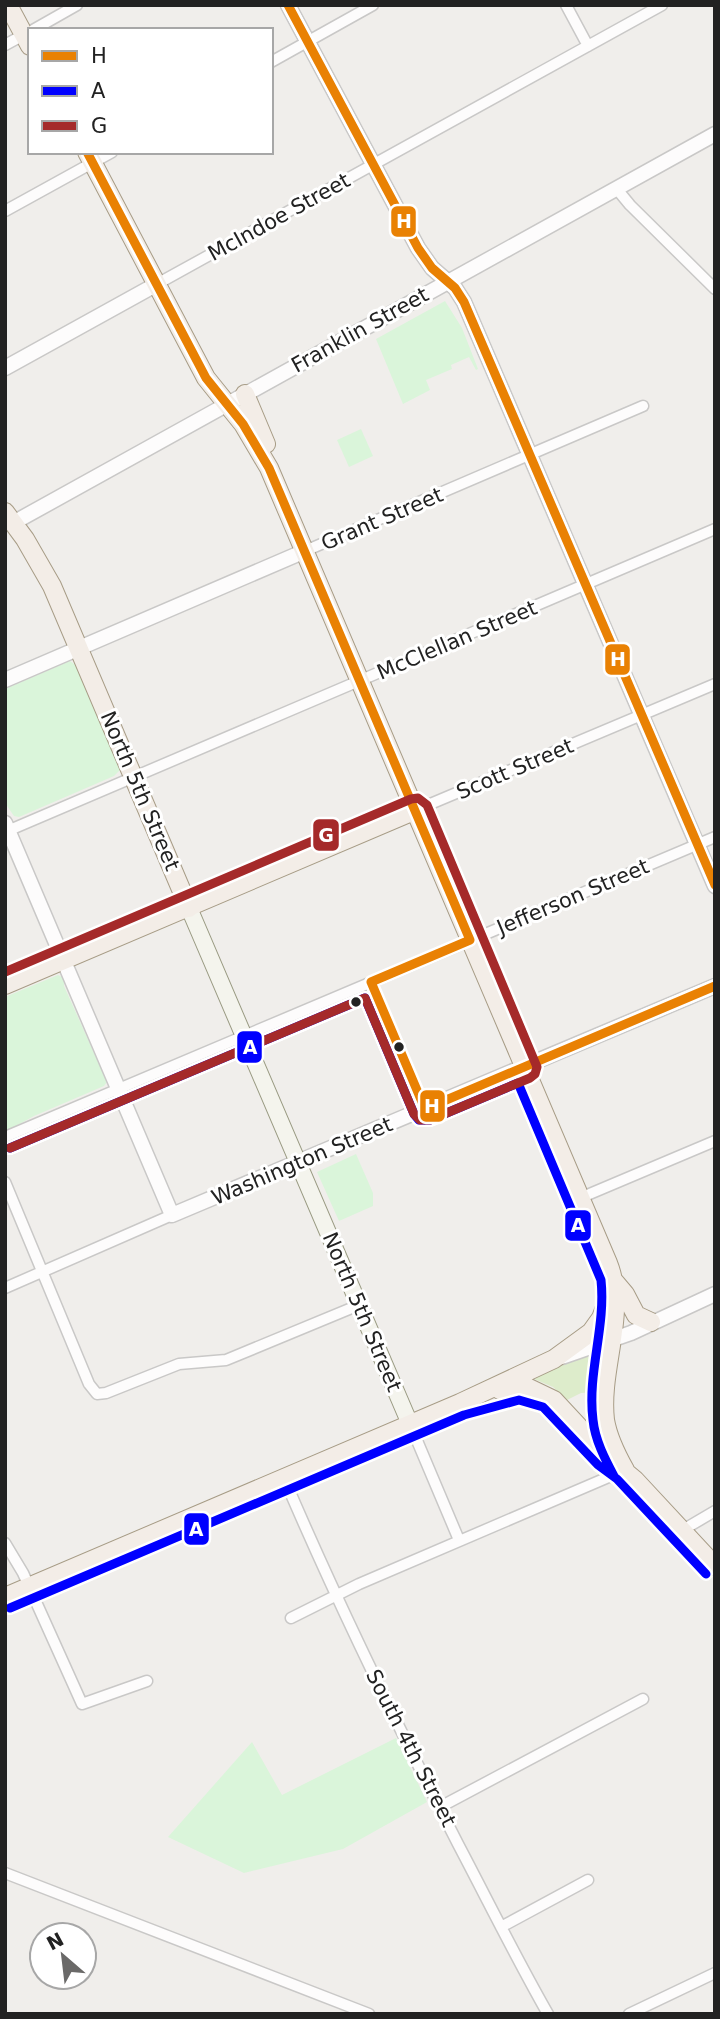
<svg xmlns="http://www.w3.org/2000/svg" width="720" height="2019" viewBox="0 0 720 2019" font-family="'DejaVu Sans',sans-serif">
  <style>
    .grass { fill: #ddeccb }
    .park { fill: #daf5da }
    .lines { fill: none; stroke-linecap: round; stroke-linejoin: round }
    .minor-casing { stroke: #c9c8c7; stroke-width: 13 }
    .tertiary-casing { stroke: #c9c8c7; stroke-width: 17 }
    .secondary-casing { stroke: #999a82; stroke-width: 18 }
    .primary-casing { stroke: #a79c86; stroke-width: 20 }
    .minor { stroke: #fdfcfc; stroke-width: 10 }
    .tertiary { stroke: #fdfcfc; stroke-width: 14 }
    .secondary { stroke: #f4f4ed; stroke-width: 16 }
    .primary { stroke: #f3ede7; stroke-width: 18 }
    .bus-1-casing { stroke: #fff; stroke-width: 14 }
    .bus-2-casing { stroke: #fff; stroke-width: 14 }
    .bus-3-casing { stroke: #fff; stroke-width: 14 }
    .bus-1 { stroke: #e98103; stroke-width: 9 }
    .bus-2 { stroke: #00f; stroke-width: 9 }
    .bus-3 { stroke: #a52a2a; stroke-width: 9 }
    .bus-dot { fill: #222; stroke: #fff; stroke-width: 2.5 }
    .labels { text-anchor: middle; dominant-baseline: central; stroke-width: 6; stroke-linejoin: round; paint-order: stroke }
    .street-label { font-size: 21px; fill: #222; stroke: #fff }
    .line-badge { stroke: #fff; stroke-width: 2.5 }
    .badge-label { font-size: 19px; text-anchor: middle; font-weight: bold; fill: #fff }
  </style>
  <rect width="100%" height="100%" fill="#f0eeeb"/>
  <!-- grass -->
  <path class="grass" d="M594,1350L601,1354L598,1392L581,1393L567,1400L553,1387L534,1379V1376Z"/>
  <!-- park -->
  <path class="park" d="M445,301L462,328L478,369L476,370L469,357L451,365L452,369L426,380L430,390L403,404L376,339Z
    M361,429L373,456L349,467L337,440Z
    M70,661L77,666L121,769L114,776L19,817L14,816L5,803V689Z
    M58,975L64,978V986L107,1082L104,1086L34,1116L5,1132V997Z
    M356,1154L373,1193V1206L339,1221L317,1172Z
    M396,1738L427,1802L343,1849L244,1873L168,1837L252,1742L282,1795Z"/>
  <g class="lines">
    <!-- minor casing -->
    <g class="minor-casing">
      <path id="minor" d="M566,5L588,46
        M33,30L77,5
        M5,45L27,33
        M271,62L373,5
        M616,188L630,205L715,289
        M5,211L112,152
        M157,284L662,5
        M305,551L643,406
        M416,810L715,684
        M5,832L715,529
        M5,1137L715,837
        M5,1182L89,1384L97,1394L106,1393L179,1364L226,1360L359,1305
        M580,1198L715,1141
        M5,1288L172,1215
        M410,1424L459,1540
        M284,1478C337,1602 396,1723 458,1844C488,1901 516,1958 548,2014
        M681,1531L715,1511
        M5,1543L23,1573L82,1704L147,1681
        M291,1618L359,1584L625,1470
        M440,1807L643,1699
        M5,1873L369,2014
        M501,1927L588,1880
        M629,2014L715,1973"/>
    </g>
    <!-- tertiary casing -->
    <g class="tertiary-casing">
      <path id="tertiary" d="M288,5L418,248L432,268L455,288L464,302L715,886
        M5,368L157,284
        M13,523L715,134
        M5,680L305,551
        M5,823L172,1215L715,986
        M562,1357L631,1333L715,1294"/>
    </g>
    <!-- secondary casing -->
    <g class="secondary-casing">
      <path id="secondary" d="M189,908L410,1424"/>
    </g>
    <!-- primary casing -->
    <g class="primary-casing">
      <path id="primary" d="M8,5L30,46
        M87,152L206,378L243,424L269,468L608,1263C628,1313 599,1368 605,1420C608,1438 616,1454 625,1470
        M245,394L266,444
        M5,512L25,539L52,586L189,908
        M5,985L416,810
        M614,1281L625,1294L636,1315L651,1322
        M500,1390L516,1387L529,1388L554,1400L606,1456L635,1480L715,1566
        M5,1597L460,1403L554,1359L591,1332L601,1318L609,1297"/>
    </g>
    <!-- minor -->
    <use href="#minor" class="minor"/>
    <!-- tertiary -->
    <use href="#tertiary" class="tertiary"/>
    <!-- secondary -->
    <use href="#secondary" class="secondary"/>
    <!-- primary -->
    <use href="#primary" class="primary"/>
    <!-- bus-1 casing -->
    <g class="bus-1-casing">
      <path id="bus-1" d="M288,5L418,248L432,268L455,288L464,302L715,885
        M87,152L206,378L243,424L269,468L470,940L371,982L425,1109L715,986"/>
    </g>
    <!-- bus-2 casing -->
    <g class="bus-2-casing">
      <path id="bus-2" d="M10,1148L365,998L414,1114L419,1120H430L518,1083L601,1280C606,1327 587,1373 593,1420C595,1440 605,1459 614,1476
        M10,1608L464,1415L519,1400L543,1407L598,1465L617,1479L706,1574"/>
    </g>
    <!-- bus-3 casing -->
    <g class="bus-3-casing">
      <path id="bus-3" d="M5,972L411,799L418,798L427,805L537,1067L535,1074L530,1078L430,1120H420L414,1114L365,998L10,1148"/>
    </g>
    <!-- bus-1 -->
    <use href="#bus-1" class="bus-1"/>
    <!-- bus-2 -->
    <use href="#bus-2" class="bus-2"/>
    <!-- bus-3 -->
    <use href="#bus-3" class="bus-3"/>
  </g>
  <!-- markers -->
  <g class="bus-dot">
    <circle cx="356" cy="1002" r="6"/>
    <circle cx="399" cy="1047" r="6"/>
  </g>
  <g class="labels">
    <!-- street labels -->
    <g class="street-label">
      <text transform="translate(279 217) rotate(-29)">McIndoe Street</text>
      <text transform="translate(360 330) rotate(-29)">Franklin Street</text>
      <text transform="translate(382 519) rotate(-23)">Grant Street</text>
      <text transform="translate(457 640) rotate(-23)">McClellan Street</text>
      <text transform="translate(515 769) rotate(-23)">Scott Street</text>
      <text transform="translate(140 791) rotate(67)">North 5th Street</text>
      <text transform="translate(573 897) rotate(-23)">Jefferson Street</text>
      <text transform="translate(302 1161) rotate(-23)">Washington Street</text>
      <text transform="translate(362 1312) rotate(67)">North 5th Street</text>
      <text transform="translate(411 1748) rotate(63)">South 4th Street</text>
    </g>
  </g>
  <g class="line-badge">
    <rect x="390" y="205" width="27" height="33" rx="7" fill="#e98103"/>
    <rect x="604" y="643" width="27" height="33" rx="7" fill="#e98103"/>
    <rect x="312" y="818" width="28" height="34" rx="7" fill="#a52a2a"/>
    <rect x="236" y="1030" width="27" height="34" rx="7" fill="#00f"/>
    <rect x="419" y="1089" width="27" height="34" rx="7" fill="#e98103"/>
    <rect x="564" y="1209" width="28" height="33" rx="7" fill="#00f"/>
    <rect x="183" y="1512" width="27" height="34" rx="7" fill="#00f"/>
  </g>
  <g class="badge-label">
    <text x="404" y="228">H</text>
    <text x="618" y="666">H</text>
    <text x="326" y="842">G</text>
    <text x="250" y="1054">A</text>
    <text x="432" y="1113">H</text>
    <text x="578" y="1232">A</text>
    <text x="196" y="1536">A</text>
  </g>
  <!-- border -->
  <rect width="720" height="2019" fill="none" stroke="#222222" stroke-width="14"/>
  <!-- legend -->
  <rect x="28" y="28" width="245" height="126" fill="#ffffff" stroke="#a7a7a7" stroke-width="2"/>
  <rect x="42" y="51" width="35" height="10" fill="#e98103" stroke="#a7a7a7" stroke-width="2"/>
  <text x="91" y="63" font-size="21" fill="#222222">H</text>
  <rect x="42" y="86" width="35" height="10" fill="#0000ff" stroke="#a7a7a7" stroke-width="2"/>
  <text x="91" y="98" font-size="21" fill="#222222">A</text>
  <rect x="42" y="121" width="35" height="10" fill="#a52a2a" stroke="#a7a7a7" stroke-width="2"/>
  <text x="91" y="133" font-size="21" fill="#222222">G</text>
  <!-- north arrow -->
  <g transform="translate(63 1956) rotate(332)"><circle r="33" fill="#ffffff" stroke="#a7a7a7" stroke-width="2"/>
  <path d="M0-5L12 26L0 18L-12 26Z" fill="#6a6968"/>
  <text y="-10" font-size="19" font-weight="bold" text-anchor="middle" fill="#222222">N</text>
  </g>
</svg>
